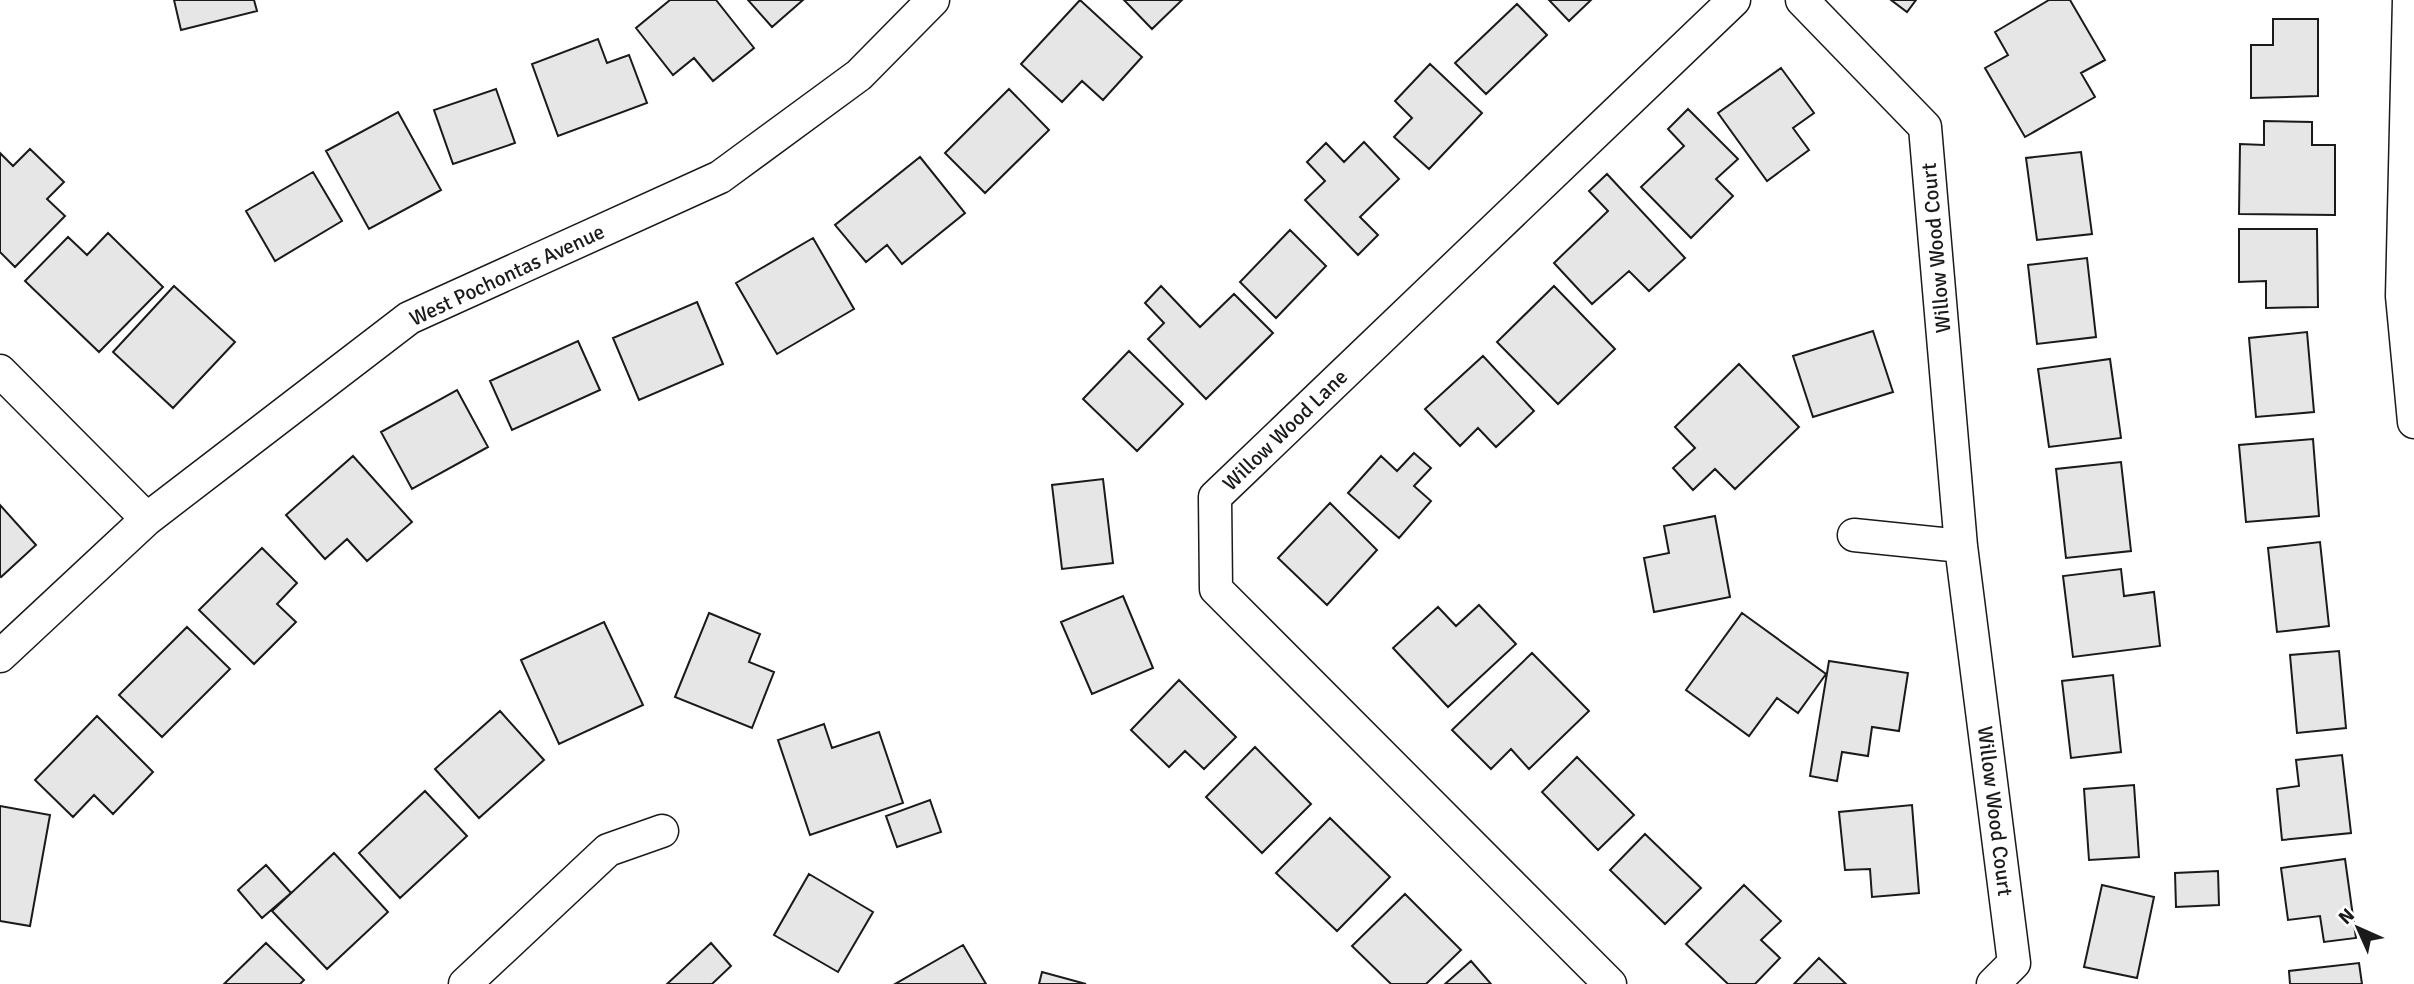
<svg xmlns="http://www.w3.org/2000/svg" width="2414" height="984" viewBox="0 0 2414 984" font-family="Signika,sans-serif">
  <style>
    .building { fill: #e6e6e6; stroke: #1a1a1a; stroke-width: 2 }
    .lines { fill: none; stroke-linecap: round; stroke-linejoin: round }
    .street-casing { stroke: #1a1a1a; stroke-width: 35 }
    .street { stroke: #fff; stroke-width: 32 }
    .labels { text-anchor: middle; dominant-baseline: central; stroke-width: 5; stroke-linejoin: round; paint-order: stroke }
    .street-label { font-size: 21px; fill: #1a1a1a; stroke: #fff }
  </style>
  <rect width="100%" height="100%" fill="#fff"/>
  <!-- building -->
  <path class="building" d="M174,0H254L257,11L181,30Z
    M670,0H716L754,48L713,81L694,58L673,75L636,28Z
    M748,0H803L772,27Z
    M1080,0L1142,57L1103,100L1082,81L1062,102L1021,64Z
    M1124,0H1182L1152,29Z
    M1549,0H1591L1569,21Z
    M1891,0H1916L1907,12Z
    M2049,0H2070L2105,60L2081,73L2095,97L2025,137L1985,68L2008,55L1995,32Z
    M1517,4L1547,35L1486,94L1455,63Z
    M2273,19H2318V96L2251,98V45H2273Z
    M598,39L607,63L629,55L647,103L558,136L532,64Z
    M1430,64L1482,113L1429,169L1394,137L1412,118L1395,101Z
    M1781,68L1814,113L1793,128L1809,150L1767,181L1718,113Z
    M496,89L515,143L453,164L434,110Z
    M1009,89L1049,130L985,193L945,153Z
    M1688,109L1738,159L1716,179L1733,196L1691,238L1641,187L1684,146L1668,129Z
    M398,112L441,190L369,229L326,151Z
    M2264,121L2312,122V145H2335V215L2239,214L2240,144L2264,145Z
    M1364,142L1399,179L1360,217L1378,235L1358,255L1305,200L1325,181L1307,162L1326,143L1344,162Z
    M30,149L64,182L47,199L65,216L15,267L0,252V153L13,166Z
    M2081,152L2092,234L2037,240L2026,158Z
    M920,157L965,213L902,264L887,245L866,262L835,225Z
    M313,172L342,221L275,261L246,211Z
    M1607,174L1685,258L1649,291L1629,271L1592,304L1554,263L1608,211L1589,191Z
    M2239,229H2317L2318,307L2266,308V281L2239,282Z
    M1290,230L1326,266L1276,318L1240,282Z
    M108,233L163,287L99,352L25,281L68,237L87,255Z
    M813,238L854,309L777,354L736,283Z
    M2087,258L2096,337L2037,344L2028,265Z
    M174,286L235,342L173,408L113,352Z
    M1161,286L1200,327L1234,294L1273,333L1206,399L1148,339L1164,323L1145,303Z
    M1554,286L1615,349L1558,404L1497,342Z
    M697,302L723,364L639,400L613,338Z
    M1873,331L1893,392L1813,417L1793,356Z
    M2307,332L2314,412L2256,417L2249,338Z
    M578,341L600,390L512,430L490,381Z
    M1129,351L1183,404L1137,451L1083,399Z
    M1483,356L1534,411L1496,447L1478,428L1460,446L1425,409Z
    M2110,359L2121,438L2049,447L2038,369Z
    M1739,364L1799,427L1735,489L1715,469L1693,490L1673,468L1695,448L1675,427Z
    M457,390L488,447L412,489L381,432Z
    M2313,439L2319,516L2246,522L2239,445Z
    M1414,453L1431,468L1414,486L1431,501L1399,538L1348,493L1381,456L1397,471Z
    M353,456L412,522L367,561L347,539L325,559L286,515Z
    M2121,462L2131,551L2066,558L2056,469Z
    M1103,479L1113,563L1062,569L1052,485Z
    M1330,503L1377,550L1327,605L1278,558Z
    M0,505L36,545L1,577L0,576Z
    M1715,516L1730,597L1654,612L1644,558L1669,553L1664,526Z
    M2320,542L2329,626L2277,632L2268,548Z
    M262,548L297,583L277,604L296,622L254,664L199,610Z
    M2121,569L2124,596L2154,592L2160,646L2073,657L2063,576Z
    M1123,596L1153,668L1092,694L1061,622Z
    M1479,605L1516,644L1448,707L1393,648L1438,607L1456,626Z
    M709,613L760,634L749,662L774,672L752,728L675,697Z
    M1742,613L1826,674L1798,713L1777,698L1749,736L1686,690Z
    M604,622L643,705L559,744L521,660Z
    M187,627L230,669L162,737L119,695Z
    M2339,651L2346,728L2297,733L2290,655Z
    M1532,653L1589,711L1529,769L1511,749L1491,769L1452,730Z
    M1829,661L1908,673L1899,731L1872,727L1868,756L1842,752L1837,781L1810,776Z
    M2113,675L2121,752L2071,758L2062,681Z
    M1179,680L1236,737L1204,769L1185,751L1169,767L1131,730Z
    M500,711L544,760L479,818L435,769Z
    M97,716L153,772L113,814L94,795L73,817L35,780Z
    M824,724L832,748L879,732L903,803L810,835L778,740Z
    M1255,747L1311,804L1262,853L1206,797Z
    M2342,755L2351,833L2282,840L2277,789L2299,786L2296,760Z
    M1577,757L1634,815L1598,850L1542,792Z
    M2134,785L2139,857L2089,860L2084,789Z
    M425,791L467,836L400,898L359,853Z
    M930,800L941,832L897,847L886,816Z
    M1912,805L1919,893L1872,897L1870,869L1845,870L1839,812Z
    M0,806L50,815L30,926L0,921Z
    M1330,818L1390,877L1337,931L1276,873Z
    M1645,834L1701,888L1665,924L1610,870Z
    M334,853L388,912L327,969L272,911Z
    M2345,859L2356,938L2324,942L2320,916L2288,920L2281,868Z
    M266,865L291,893L262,918L238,890Z
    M2218,871L2219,905L2176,907L2175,873Z
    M809,874L873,912L838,972L774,935Z
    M1744,885L1781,921L1761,940L1780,958L1755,984H1728L1686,944Z
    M2102,885L2154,897L2137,978L2084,967Z
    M1405,894L1461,950L1426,984H1391L1352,946Z
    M266,943L304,980L300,984H224Z
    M711,943L731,966L712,984H667Z
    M963,945L986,984H895Z
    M1819,958L1846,984H1794Z
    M1471,961L1491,984H1445Z
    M2359,963L2362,984H2290L2289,971Z
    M1042,972L1086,984H1039Z"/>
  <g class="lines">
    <!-- street casing -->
    <g class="street-casing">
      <path id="street" d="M1802,0L1925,127L1961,546L2014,963L1993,984
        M2409,0L2402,296L2414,422
        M0,371L147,519
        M1854,535L1961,546
        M0,656L147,519L409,318L720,177L859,75L933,0
        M465,984L608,850L662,831
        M1610,984L1216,589L1215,497L1734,0"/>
    </g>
    <!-- street -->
    <use href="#street" class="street"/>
  </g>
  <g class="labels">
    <!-- street labels -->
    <g class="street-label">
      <text transform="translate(1936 248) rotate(-95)">Willow Wood Court</text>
      <text transform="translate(507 275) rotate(-25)">West Pochontas Avenue</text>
      <text transform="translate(1285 430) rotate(-44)">Willow Wood Lane</text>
      <text transform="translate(1995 811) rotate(83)">Willow Wood Court</text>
    </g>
  </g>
  <!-- north arrow -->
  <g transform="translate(2358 928) rotate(315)" stroke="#ffffff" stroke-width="5" paint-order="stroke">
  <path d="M0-5L12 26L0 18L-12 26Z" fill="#1a1a1a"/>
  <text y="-10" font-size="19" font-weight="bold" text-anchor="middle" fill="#1a1a1a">N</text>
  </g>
</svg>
